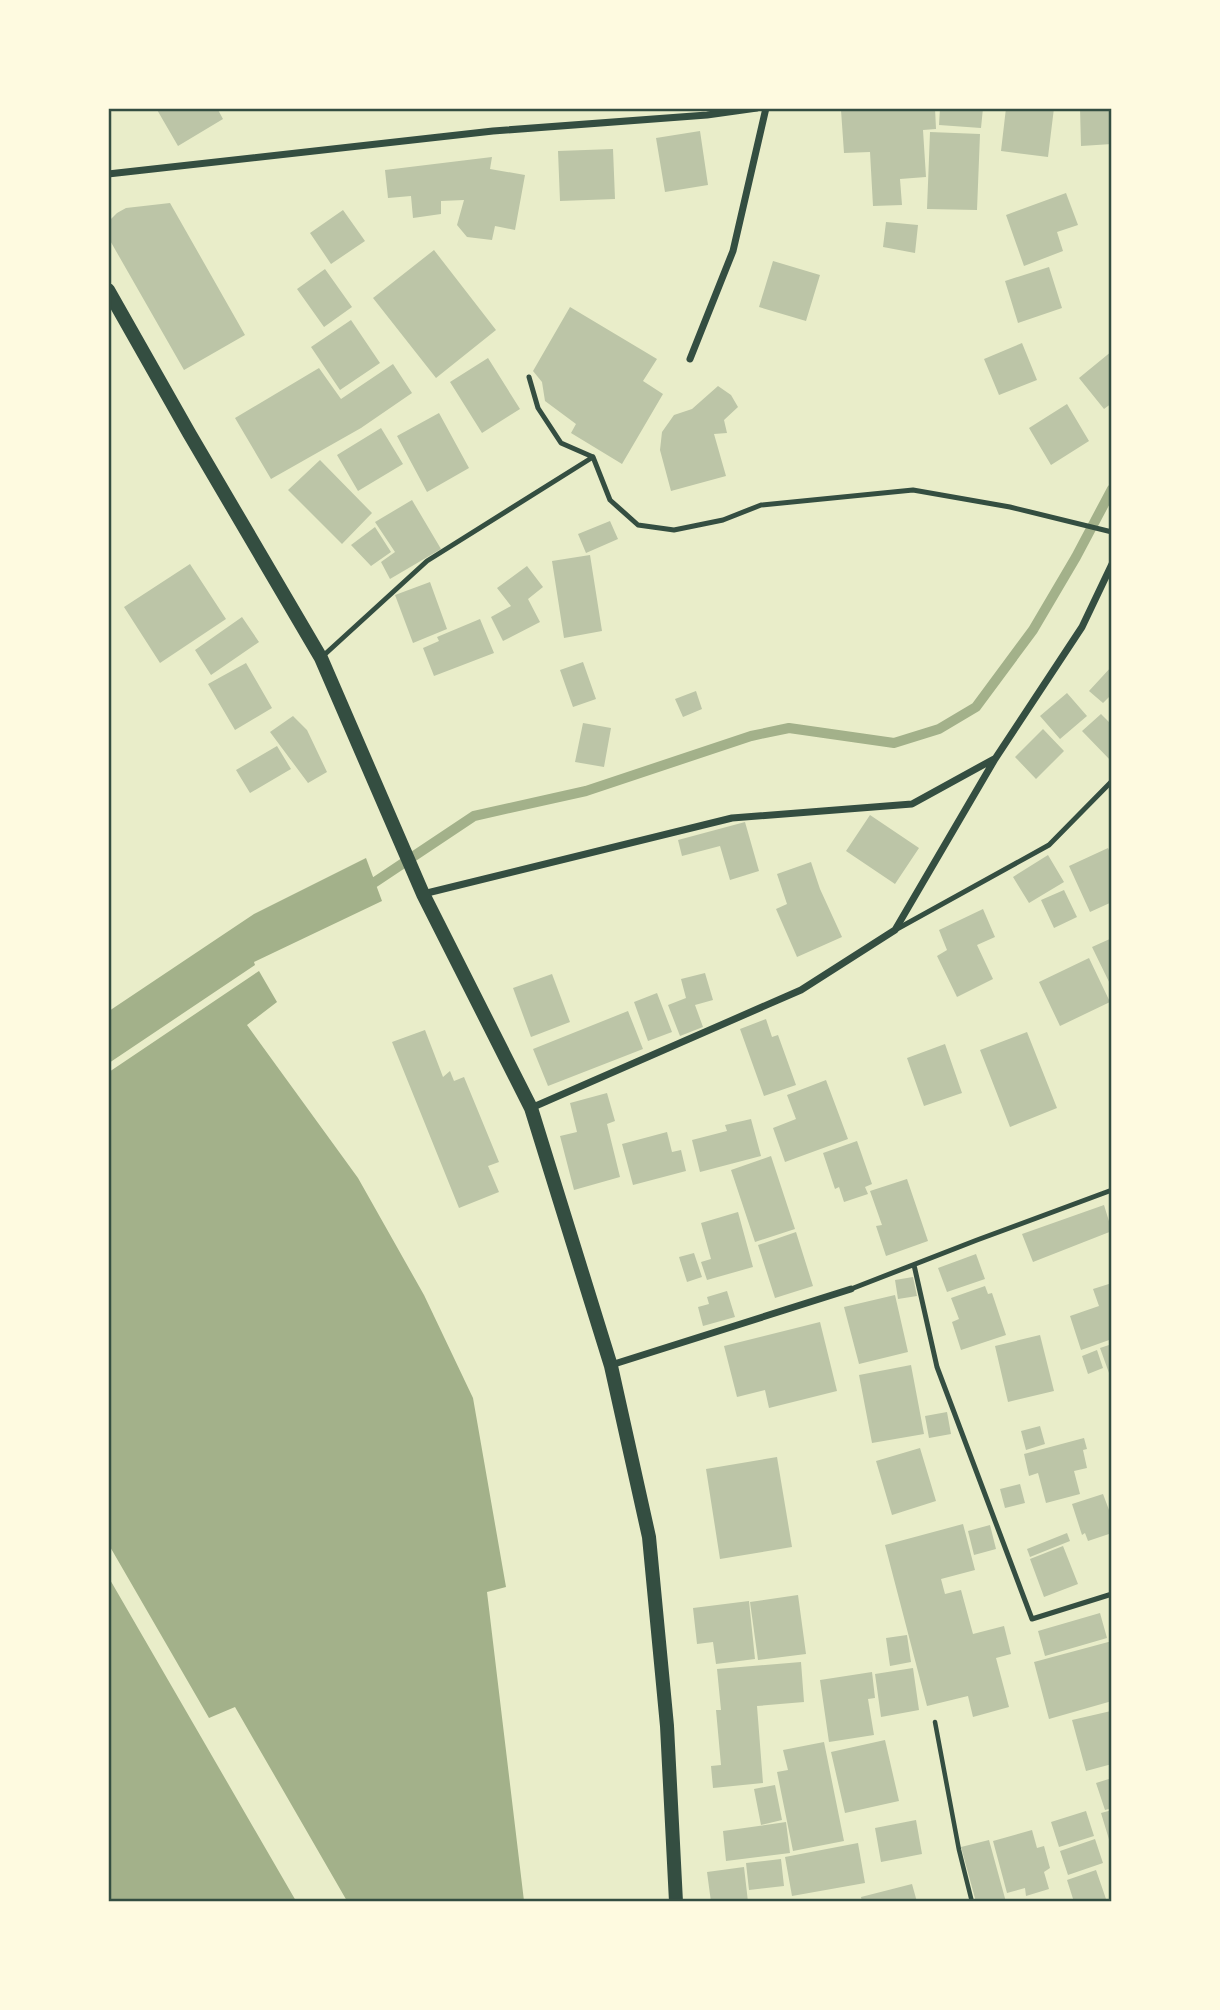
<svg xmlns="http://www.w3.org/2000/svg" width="1220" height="2010" viewBox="0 0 1220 2010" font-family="'Work Sans',sans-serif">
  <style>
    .water { fill: #a3b18a }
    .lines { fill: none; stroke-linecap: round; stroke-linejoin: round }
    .stream { stroke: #a3b18a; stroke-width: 10 }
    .building { fill: #bcc5a7 }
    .path { stroke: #344e41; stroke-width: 4.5 }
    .service { stroke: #344e41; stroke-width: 5 }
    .minor { stroke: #344e41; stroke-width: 7 }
    .secondary { stroke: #344e41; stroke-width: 14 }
    .neatline { fill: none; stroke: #344e41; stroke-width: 2.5 }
  </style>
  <rect width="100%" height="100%" fill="#e9edc9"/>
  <!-- water -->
  <path class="water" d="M366,858L382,901L254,962L255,965L109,1063V1011L254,914Z
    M259,971L277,1002L247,1025L358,1178L424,1295L473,1398L506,1587L487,1592L524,1901H347L235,1707L209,1718L109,1545V1072Z
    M108,1578H109L296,1901H109Z"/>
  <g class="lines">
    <!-- stream -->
    <path class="stream" d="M375,882L474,816L586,791L751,736L789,728L894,743L939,729L976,707L1033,630L1076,557L1112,489"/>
  </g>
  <!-- building -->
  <path class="building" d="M156,108H217L223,119L178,146Z
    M870,108H935L936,129L923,130L926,177L900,179L902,205L873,206L870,152L844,153L841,110Z
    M940,108H983L981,128L939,125Z
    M1006,108H1054L1048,157L1001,151Z
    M1080,108H1112V144L1081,146Z
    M700,131L708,185L665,192L656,138Z
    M930,132L980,134L977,210L927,209Z
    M613,149L615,199L560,201L558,151Z
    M492,157L490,169L525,175L515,230L495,226L492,240L467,237L457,225L464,200L441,201V214L413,218L411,196L388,198L385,170Z
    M1066,193L1078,225L1057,232L1063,251L1024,266L1006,215Z
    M170,203L245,335L184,370L108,237L109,221L117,213L126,208Z
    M343,210L365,241L331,264L310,233Z
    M886,222L918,225L915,253L883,247Z
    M434,250L496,330L436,378L373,298Z
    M773,261L820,275L806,321L759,307Z
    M1049,267L1062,308L1018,323L1005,281Z
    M325,269L352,307L324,327L297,289Z
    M570,307L657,359L643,381L663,394L622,464L571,433L576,424L545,401L542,382L533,371Z
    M351,320L380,363L340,390L311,347Z
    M1022,343L1037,380L999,395L984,359Z
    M1112,351V403L1104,409L1079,378Z
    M488,358L520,409L482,433L450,382Z
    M393,364L412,393L361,428L271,479L235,418L319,368L341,399Z
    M718,386L731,395L738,407L724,420L727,433L714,434L726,476L671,491L660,450L662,432L674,415L692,409Z
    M1067,404L1089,441L1051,465L1029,428Z
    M439,413L469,468L427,492L397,436Z
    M381,428L403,464L358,491L337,455Z
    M320,460L372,513L342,544L288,490Z
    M412,500L441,549L390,579L381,562L395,552L375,522Z
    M610,521L618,539L586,553L578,534Z
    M375,527L391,552L371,566L351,545Z
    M590,555L602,631L564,638L552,561Z
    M190,564L226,619L160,663L124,607Z
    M527,566L543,587L528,599L540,622L503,641L491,617L511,606L497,588Z
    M430,582L447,629L413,643L395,595Z
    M242,617L259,642L211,675L195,650Z
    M480,619L494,653L434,676L423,648L439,641L437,637Z
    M583,662L596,699L573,707L560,670Z
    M246,663L272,708L235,730L208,684Z
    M1112,666V694L1103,703L1089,691Z
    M696,691L702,709L683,717L675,699Z
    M1067,693L1087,716L1060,739L1040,716Z
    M1101,714L1112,725V762L1082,731Z
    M293,716L307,730L327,772L308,783L270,732Z
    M583,723L611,728L604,767L575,762Z
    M1043,729L1064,751L1036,779L1015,757Z
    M277,746L291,769L250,793L236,770Z
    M870,815L919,848L895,884L846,851Z
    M745,822L759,871L730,880L720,846L682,856L678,840Z
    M1108,848L1112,856V902L1090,912L1069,866Z
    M1048,855L1064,882L1029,903L1013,877Z
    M811,862L820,889L842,937L797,957L776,909L787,904L777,874Z
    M1064,890L1077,917L1054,928L1041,900Z
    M983,909L995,937L977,945L993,979L957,997L937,956L947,950L939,930Z
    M1112,938V988L1092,947Z
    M1089,958L1110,1002L1060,1026L1039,982Z
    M705,973L713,1000L695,1005L703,1027L680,1036L668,1005L686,998L681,979Z
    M552,974L570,1022L531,1037L513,988Z
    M657,993L672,1032L648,1041L634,1002Z
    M628,1011L643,1049L548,1086L533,1049Z
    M766,1019L772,1037L778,1035L796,1085L764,1096L740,1029Z
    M425,1030L443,1077L450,1071L454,1081L464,1077L499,1162L488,1166L499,1192L459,1208L392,1042Z
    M1027,1032L1057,1108L1010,1127L980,1050Z
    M945,1044L962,1093L924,1106L907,1058Z
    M826,1080L848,1139L785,1162L773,1128L796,1119L787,1095Z
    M607,1093L615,1121L607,1124L620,1177L574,1190L560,1136L577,1132L570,1103Z
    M751,1119L761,1156L700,1172L692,1140L727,1131L725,1125Z
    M667,1132L672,1152L681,1150L686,1171L633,1185L622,1144Z
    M857,1141L872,1184L865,1187L868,1194L844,1202L839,1187L835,1189L823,1153Z
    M771,1156L795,1229L755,1242L731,1170Z
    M907,1179L928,1241L886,1256L876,1226L882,1225L870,1191Z
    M1104,1205L1112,1231L1033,1262L1022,1234Z
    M738,1212L753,1267L707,1280L701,1262L711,1259L701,1223Z
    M796,1232L813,1286L775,1298L758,1245Z
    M694,1253L702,1277L687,1282L679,1257Z
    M976,1254L985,1279L947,1292L938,1268Z
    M913,1277L917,1296L898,1299L895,1280Z
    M1112,1283V1339L1081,1350L1070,1316L1099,1306L1093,1289Z
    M985,1286L988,1294L992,1293L1006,1335L961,1350L952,1322L959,1319L951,1298Z
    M727,1291L735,1317L703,1326L698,1307L709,1304L707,1297Z
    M895,1295L908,1352L859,1364L844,1307Z
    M820,1322L837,1391L769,1408L765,1390L737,1397L724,1346Z
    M1040,1335L1054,1391L1008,1402L995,1346Z
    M1112,1344V1373H1109L1100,1348Z
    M1097,1350L1103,1368L1088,1374L1082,1356Z
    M911,1365L924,1434L872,1443L859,1375Z
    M947,1412L951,1434L929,1438L925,1416Z
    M1040,1426L1045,1444L1026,1450L1021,1431Z
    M1084,1438L1087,1449L1083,1450L1087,1468L1074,1471L1080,1494L1046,1503L1038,1473L1029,1476L1024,1454Z
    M920,1448L936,1501L892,1515L876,1461Z
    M777,1457L792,1547L720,1559L706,1469Z
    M1020,1484L1025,1503L1005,1508L1000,1489Z
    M1103,1494L1112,1518V1533L1088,1541L1085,1533L1082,1535L1072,1504Z
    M963,1524L975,1570L941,1579L945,1594L961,1590L973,1634L1004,1626L1011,1654L996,1658L1009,1707L973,1717L968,1696L927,1706L885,1545Z
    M990,1525L996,1549L974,1555L968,1531Z
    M1067,1533L1070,1541L1030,1557L1027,1549Z
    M1063,1546L1078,1584L1044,1597L1030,1559Z
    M798,1595L806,1654L758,1660L750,1602Z
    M749,1601L755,1659L716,1664L713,1642L697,1644L693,1608Z
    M1100,1613L1107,1638L1045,1656L1038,1631Z
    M907,1635L911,1662L890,1666L886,1638Z
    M1112,1641V1701L1049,1719L1034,1662Z
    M801,1662L804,1702L757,1706L763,1783L713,1788L711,1766L721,1765L716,1710H721L717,1669Z
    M913,1668L919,1710L881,1717L875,1674Z
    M872,1672L875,1698L868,1699L874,1735L829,1742L820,1680Z
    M1111,1711L1112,1764L1086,1771L1072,1720Z
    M885,1740L899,1801L845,1813L831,1752Z
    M824,1742L844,1841L793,1851L777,1772L788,1770L783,1750Z
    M1112,1778V1808L1105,1810L1096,1783Z
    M775,1785L782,1820L761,1825L754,1789Z
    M1112,1810V1846H1111L1101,1813Z
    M1086,1811L1094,1836L1059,1847L1051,1822Z
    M916,1820L922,1854L881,1862L875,1828Z
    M786,1822L790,1853L726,1861L723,1831Z
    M1032,1830L1037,1848L1044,1846L1050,1868L1044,1872L1049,1889L1026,1896L1025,1888L1007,1893L993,1841Z
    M1095,1839L1103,1863L1068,1875L1060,1851Z
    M989,1840L1006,1902H976L961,1847Z
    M858,1843L865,1883L792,1896L785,1857Z
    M781,1859L784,1886L749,1890L746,1863Z
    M744,1867L748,1902H711L707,1872Z
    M1096,1870L1106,1899L1098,1902H1074L1067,1880Z
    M912,1884L917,1902H862L861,1897Z"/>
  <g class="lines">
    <!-- path -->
    <path class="path" d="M935,1722L959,1850L972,1902"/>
    <!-- service -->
    <path class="service" d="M529,377L538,408L561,443L593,457L610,500L638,525L674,530L723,520L761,505L913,490L1010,507L1112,532
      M323,656L427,561L593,457
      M897,929L1049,845L1112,781
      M914,1265L937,1367L1032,1619L1112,1594
      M851,1289L977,1240L1112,1190"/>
    <!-- minor -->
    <path class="minor" d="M108,174L493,131L707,115L757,108
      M690,359L733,251L766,108
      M423,894L732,818L912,804L994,759
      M531,1108L801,990L895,930L995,759L1082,627L1112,564
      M611,1365L851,1289"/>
    <!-- secondary -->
    <path class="secondary" d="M108,290L189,433L321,658L423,894L531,1108L611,1366L649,1537L667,1726L676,1902"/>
  </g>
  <!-- border -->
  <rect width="1220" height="2010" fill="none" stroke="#fefae0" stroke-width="220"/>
  <rect x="110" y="110" width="1000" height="1790" class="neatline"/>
</svg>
